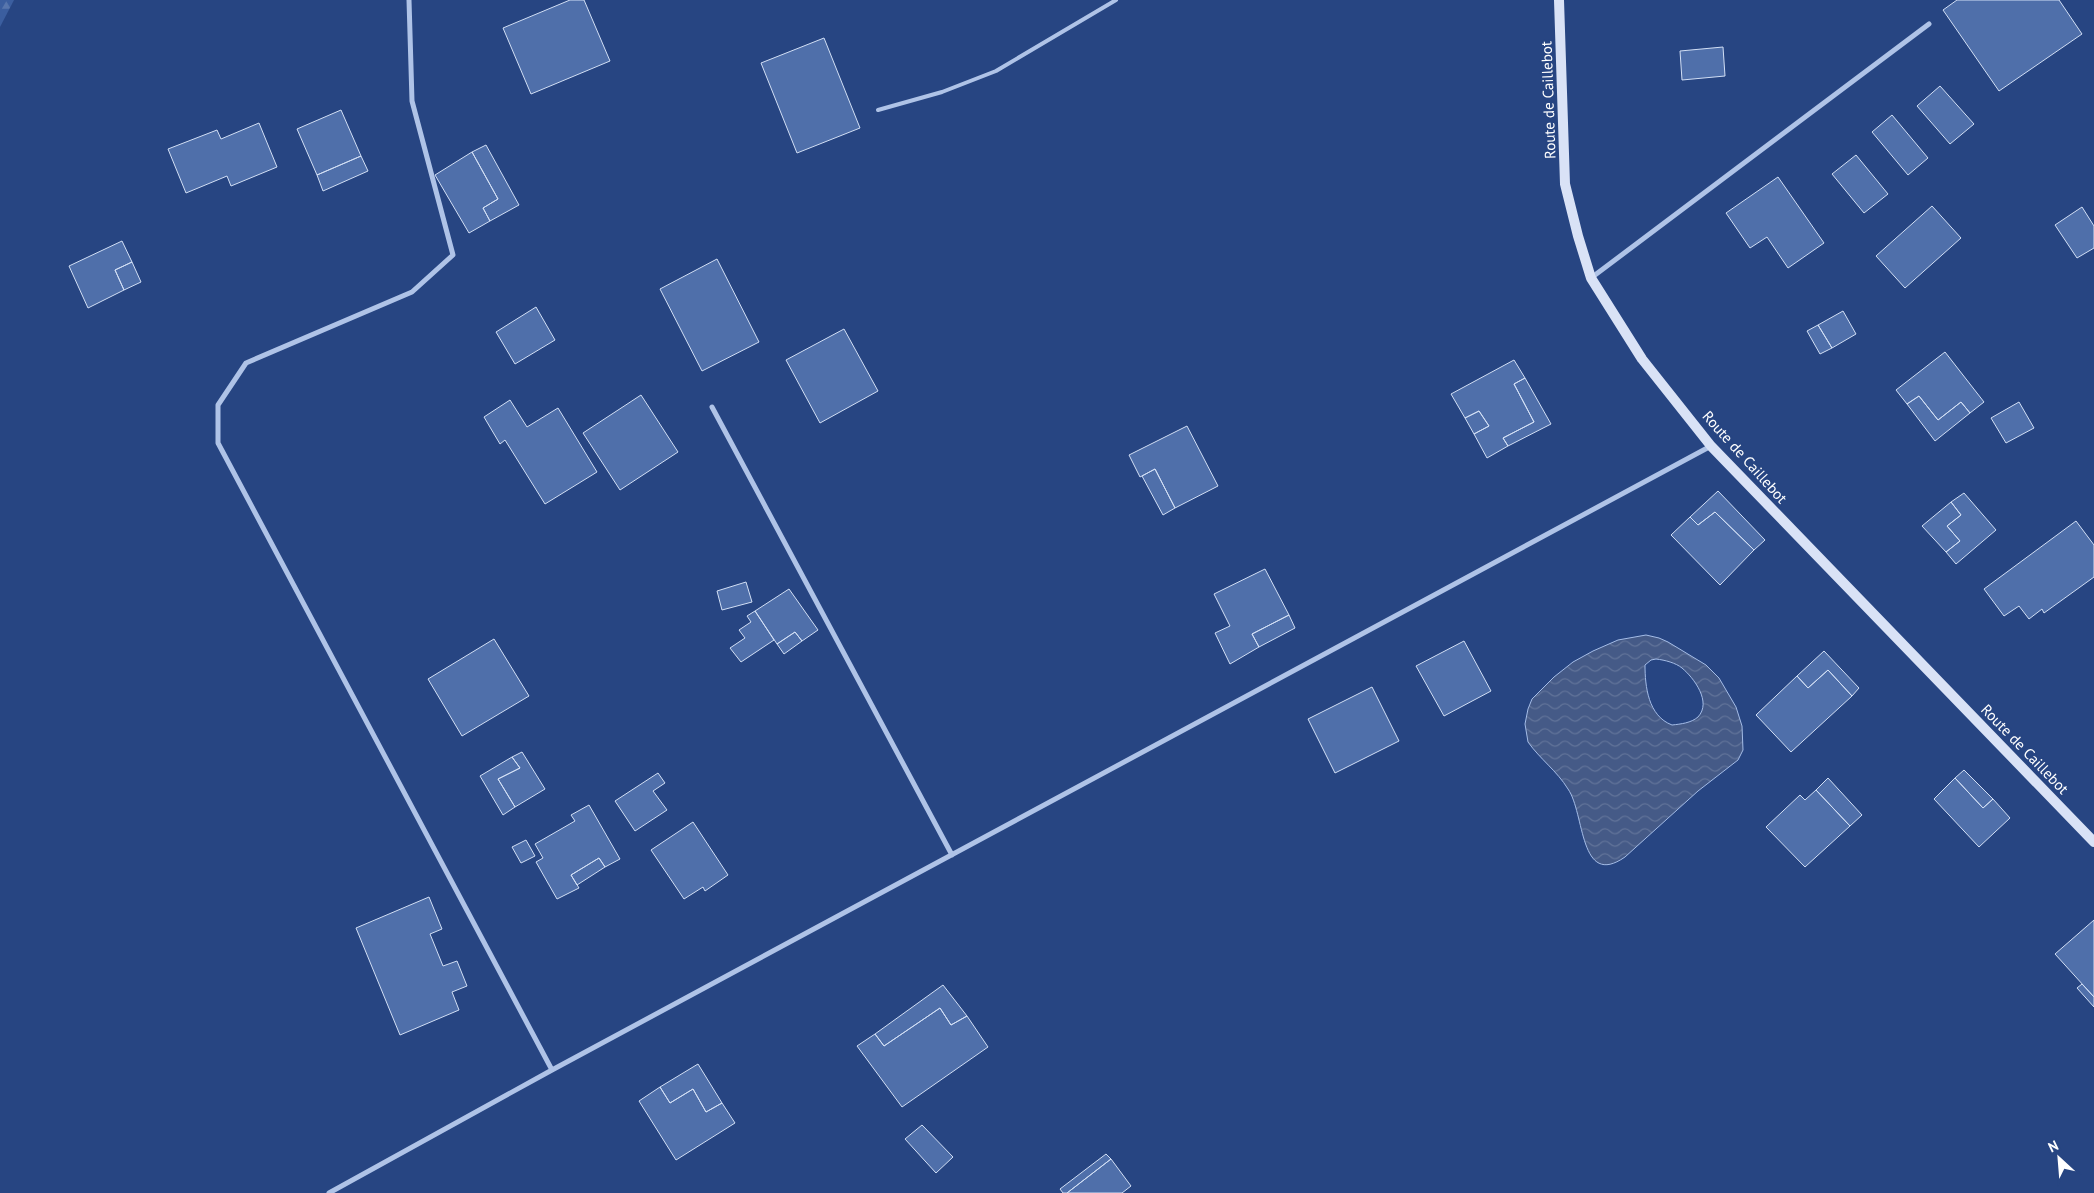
<svg xmlns="http://www.w3.org/2000/svg" width="2094" height="1193" viewBox="0 0 2094 1193" font-family="'PT Sans',sans-serif">
  <style>
    .forest { fill: url(#forest-firs) }
    .water { fill: url(#water-waves); stroke: #a4bce7; fill-rule: evenodd }
    .building { fill: #4f6faa; stroke: #d2dff5 }
    .lines { fill: none; stroke-linecap: round; stroke-linejoin: round }
    .lane { stroke: #afc3e7; stroke-width: 4 }
    .street { stroke: #afc3e7; stroke-width: 5 }
    .secondary { stroke: #d9e2f6; stroke-width: 10 }
    .labels { text-anchor: middle; dominant-baseline: central; stroke-width: 4; stroke-linejoin: round; paint-order: stroke }
    .street-label { font-size: 15px; fill: #fff; stroke: #274582 }
  </style>
  <defs>
    <pattern id="forest-firs" width="22" height="20" patternUnits="userSpaceOnUse" patternTransform="scale(1.25)"><rect width="22" height="20" fill="#3b5e9f"/><path d="M5 1l3.5 6h-7zM16 11l3.5 6h-7z" fill="#5876ad"/></pattern>
    <pattern id="water-waves" width="16" height="10" patternUnits="userSpaceOnUse" patternTransform="scale(1.25)"><rect width="16" height="10" fill="#455a87"/><path d="M0 5q4-4 8 0t8 0" fill="none" stroke="#617399"/></pattern>
  </defs>
  <rect width="100%" height="100%" fill="#274582"/>
  <!-- forest -->
  <path class="forest" d="M0,0H14L0,27Z"/>
  <!-- water -->
  <path class="water" d="M1646,635L1659,638L1668,642L1706,665L1719,678L1736,707L1742,726L1743,750L1738,760L1698,791L1625,857C1579,889 1585,813 1568,789C1557,771 1540,759 1528,742L1525,724L1528,709L1532,699L1554,677L1573,662L1593,651L1618,640ZM1656,659C1665,660 1676,663 1682,668C1694,678 1712,702 1698,717C1691,723 1681,724 1672,725C1648,716 1645,686 1645,665L1651,660Z"/>
  <!-- building -->
  <path class="building" d="M570,0H584L610,61L531,94L503,28Z
    M1957,0H2059L2082,34L1999,91L1943,10Z
    M824,38L860,128L797,153L761,63Z
    M1723,47L1725,76L1682,80L1680,51Z
    M1940,86L1974,124L1950,144L1917,106Z
    M341,110L361,156L317,175L297,129Z
    M1892,115L1928,158L1908,175L1872,132Z
    M259,123L277,167L231,186L227,176L186,193L168,149L217,130L221,139Z
    M486,145L519,205L490,221L483,208L498,199L472,152Z
    M472,152L498,199L483,208L490,221L469,233L435,175Z
    M1856,155L1888,194L1864,213L1832,174Z
    M361,156L368,171L323,191L317,175Z
    M1778,177L1824,243L1788,268L1767,237L1750,248L1726,213Z
    M1932,206L1961,238L1905,288L1876,256Z
    M2082,207L2094,226V248L2077,258L2055,225Z
    M122,241L132,262L115,270L124,290L88,308L69,266Z
    M717,259L759,342L702,371L660,289Z
    M132,262L141,282L124,290L115,270Z
    M536,307L555,340L515,364L496,332Z
    M1843,311L1856,334L1832,348L1818,325Z
    M1818,325L1832,348L1820,354L1807,331Z
    M844,329L878,391L820,423L786,360Z
    M1945,352L1984,402L1970,413L1961,402L1938,420L1919,396L1907,404L1896,390Z
    M1514,360L1525,378L1514,384L1534,422L1503,438L1508,446L1487,458L1474,434L1489,426L1479,411L1465,418L1451,394Z
    M1525,378L1551,424L1508,446L1503,438L1534,422L1514,384Z
    M641,395L678,452L620,490L583,433Z
    M1919,396L1938,420L1961,402L1970,413L1935,441L1907,404Z
    M510,400L527,427L558,408L597,472L545,504L505,440L500,444L484,417Z
    M2019,402L2034,428L2006,443L1991,418Z
    M1479,411L1489,426L1474,434L1465,418Z
    M1187,426L1218,486L1175,508L1155,469L1140,477L1129,455Z
    M1155,469L1175,508L1163,515L1142,476Z
    M1718,491L1765,540L1754,550L1715,512L1698,525L1690,517Z
    M1964,493L1996,530L1956,564L1946,552L1960,541L1947,526L1961,515L1951,502Z
    M1951,502L1961,515L1947,526L1960,541L1946,552L1922,526Z
    M1715,512L1754,550L1720,585L1671,535L1690,517L1698,525Z
    M2076,521L2094,545V577L2044,613L2042,609L2029,619L2019,606L2004,616L1984,589Z
    M1265,569L1289,615L1252,634L1259,647L1230,664L1215,633L1230,626L1214,594Z
    M746,582L752,602L722,610L717,591Z
    M789,589L818,630L802,641L795,632L777,644L755,611Z
    M755,611L774,640L741,662L730,648L745,638L739,630L751,622L747,616Z
    M1289,615L1295,628L1259,647L1252,634Z
    M795,632L802,641L784,654L777,644Z
    M494,639L529,696L462,736L428,679Z
    M1464,641L1491,691L1444,716L1416,666Z
    M1824,651L1859,688L1852,696L1828,670L1808,688L1797,676Z
    M1828,670L1852,696L1791,752L1756,715L1797,676L1808,688Z
    M1372,687L1399,741L1335,773L1308,719Z
    M522,752L545,789L515,807L498,779L520,768L512,757Z
    M512,757L520,768L498,779L515,807L503,815L480,776Z
    M1964,770L1993,799L1983,808L1955,778Z
    M658,773L665,783L653,791L667,810L635,831L615,801Z
    M1828,778L1862,815L1850,826L1816,790Z
    M1955,778L1983,808L1993,799L2010,818L1979,847L1934,799Z
    M1816,790L1850,826L1805,867L1766,827L1800,795L1805,800Z
    M589,805L620,859L605,867L599,858L571,875L579,888L557,899L536,862L543,858L535,844L575,821L571,815Z
    M693,822L728,875L705,891L703,887L684,899L651,850Z
    M526,840L535,856L521,863L512,847Z
    M599,858L605,867L577,885L571,875Z
    M429,897L442,929L430,934L443,966L457,961L467,986L452,992L459,1010L400,1035L356,928Z
    M2094,920V997L2055,954Z
    M2082,984L2094,997V1007L2077,988Z
    M943,985L967,1016L951,1025L940,1008L884,1046L875,1034Z
    M940,1008L951,1025L967,1016L988,1047L902,1107L857,1046L875,1034L884,1046Z
    M698,1064L722,1103L706,1112L693,1089L670,1103L660,1087Z
    M660,1087L670,1103L693,1089L706,1112L722,1103L735,1123L676,1160L639,1101Z
    M922,1125L953,1157L936,1173L905,1139Z
    M1106,1154L1111,1159L1067,1193H1063L1060,1189Z
    M1111,1159L1131,1186L1122,1193H1067Z"/>
  <g class="lines">
    <!-- lane -->
    <path class="lane" d="M878,110L942,92L996,71L1116,0"/>
    <!-- street -->
    <path class="street" d="M409,0L412,101L453,255L412,292L246,363L218,405V443L552,1070
      M1591,278L1929,24
      M712,407L952,855
      M329,1193L552,1070L1711,446"/>
    <!-- secondary -->
    <path class="secondary" d="M1559,0L1565,184L1578,236L1591,278L1642,359L1711,446L2094,842"/>
  </g>
  <g class="labels">
    <!-- street labels -->
    <g class="street-label">
      <text transform="translate(1548 100) rotate(-92)">Route de Caillebot</text>
      <text transform="translate(1745 457) rotate(48)">Route de Caillebot</text>
      <text transform="translate(2025 749) rotate(46)">Route de Caillebot</text>
    </g>
  </g>
  <!-- north arrow -->
  <g transform="translate(2059 1158) rotate(334)" stroke="#274582" stroke-width="4" paint-order="stroke">
  <path d="M0-4L9 19L0 12L-9 19Z" fill="#ffffff"/>
  <text y="-8" font-size="14" font-weight="bold" text-anchor="middle" fill="#ffffff">N</text>
  </g>
</svg>
